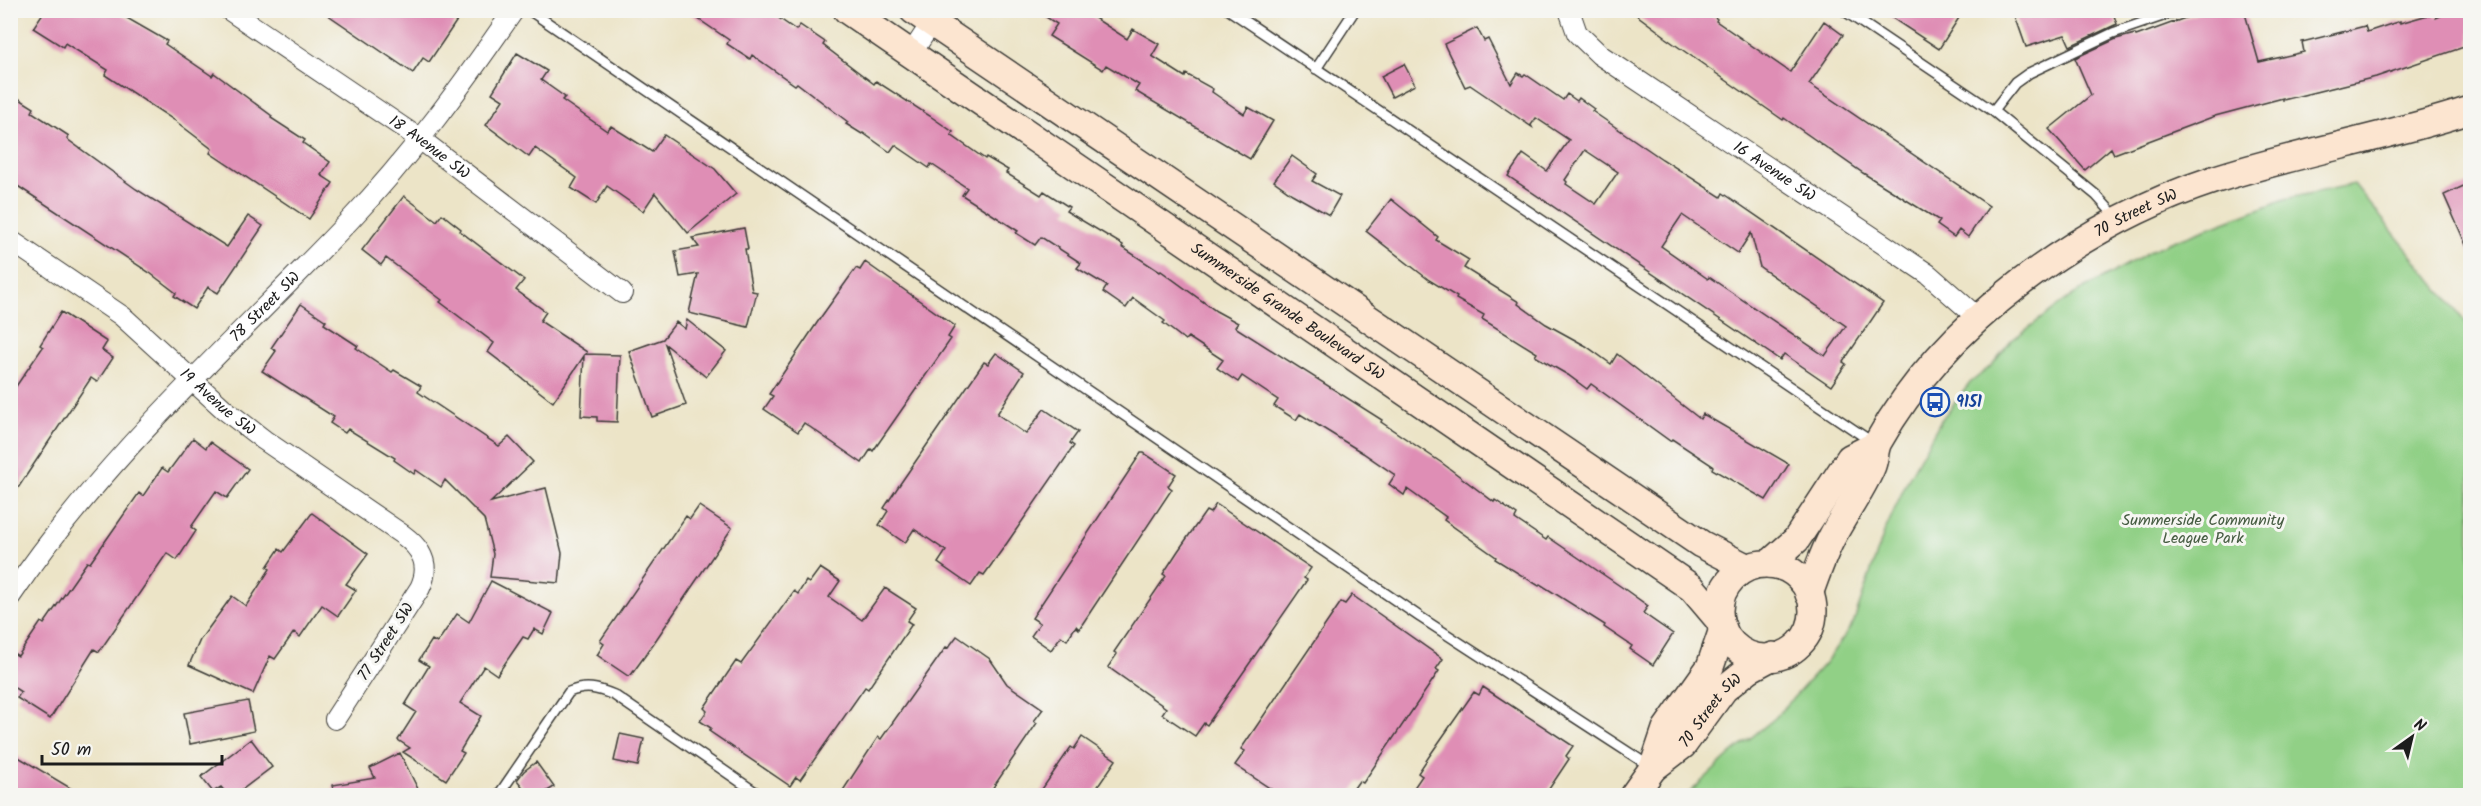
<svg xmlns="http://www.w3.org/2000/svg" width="2481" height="806" viewBox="0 0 2481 806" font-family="Kalam,sans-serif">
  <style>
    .green { fill: #91d086; stroke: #567651; stroke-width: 1.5 }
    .building { fill: #df8eb5; fill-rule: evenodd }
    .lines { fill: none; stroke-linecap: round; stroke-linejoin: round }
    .lane-casing { stroke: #3b3a36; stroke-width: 12 }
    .street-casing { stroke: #3b3a36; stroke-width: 22 }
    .secondary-casing { stroke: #3b3a36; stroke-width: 30 }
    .lane { stroke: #fff; stroke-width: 9 }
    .street { stroke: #fff; stroke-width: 20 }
    .secondary { stroke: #fce5d0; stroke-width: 27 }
    .labels { text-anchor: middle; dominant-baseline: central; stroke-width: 6; stroke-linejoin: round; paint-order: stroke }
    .street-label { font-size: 16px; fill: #1c1c1c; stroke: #f6f6f2 }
    .transit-label { font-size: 16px; font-weight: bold; fill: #164399; stroke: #f6f6f2; text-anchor: start }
    .park-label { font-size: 16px; fill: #455b41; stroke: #f6f6f2 }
  </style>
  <rect width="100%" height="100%" fill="#f6f6f2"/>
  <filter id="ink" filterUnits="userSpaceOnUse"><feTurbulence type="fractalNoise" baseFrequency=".0167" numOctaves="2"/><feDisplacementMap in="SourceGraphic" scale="12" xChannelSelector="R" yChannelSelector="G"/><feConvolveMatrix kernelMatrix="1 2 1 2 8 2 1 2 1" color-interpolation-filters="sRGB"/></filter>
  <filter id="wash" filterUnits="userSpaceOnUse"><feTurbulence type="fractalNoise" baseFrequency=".008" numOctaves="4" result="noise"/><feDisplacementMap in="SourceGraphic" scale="24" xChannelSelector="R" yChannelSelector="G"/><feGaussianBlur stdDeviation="1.35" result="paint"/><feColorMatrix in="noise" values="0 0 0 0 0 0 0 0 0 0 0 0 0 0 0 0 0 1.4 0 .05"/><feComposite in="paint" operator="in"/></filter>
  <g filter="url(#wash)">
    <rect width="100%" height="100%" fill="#ece4c7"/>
    <!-- green -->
    <path class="green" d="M2354,184L2470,327V795H1687L1731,754L1775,718L1825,663L1853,624L1884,533L1908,479L1941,420L1970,383L1991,366L2012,340L2073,295L2158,247L2285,199Z"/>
    <g id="blocks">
      <!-- building -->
      <path class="building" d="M45,10H113L167,41L165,44L212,76L214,73L272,116L271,118L305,140L303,143L330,162L321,175L333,183L309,219L210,153L212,149L174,120L105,75L108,70L65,43L63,47L33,28Z
        M321,10H464L429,62L423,58L413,73Z
        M685,10H767L796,30L800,25L825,42L823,45L874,84L876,81L930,116L953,132L951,135L985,159L986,157L1008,170L1006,173L1041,195L1044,191L1069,207L1066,211L1123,245L1122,247L1160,272L1161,271L1216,311L1238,323L1235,327L1382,420L1381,422L1442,463L1494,502L1495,500L1517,515L1515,519L1546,540L1548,537L1623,588L1648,606L1643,613L1673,634L1653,665L1630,649L1632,646L1604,627L1605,625L1540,584L1539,586L1495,559L1496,557L1444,520L1446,517L1407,489L1404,495L1389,484L1395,475L1363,453L1300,414L1296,420L1274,406L1278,400L1242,376L1238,382L1217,368L1223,360L1188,337L1185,340L1163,323L1165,321L1133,298L1126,308L1103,292L1107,286L1077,268L1081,263L1041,237L1035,245L1016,233L1018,231L962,195L967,188L931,164L929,168L895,145L890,152L863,133L862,134L846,124L848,122L797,83L795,85L752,55L750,59L727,44L729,40Z
        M1035,10H1097L1093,17L1127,39L1133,29L1159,44L1152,56L1185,77L1186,74L1213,89L1212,92L1244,114L1248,107L1273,121L1250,159L1135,91L1139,85L1106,65L1103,70L1049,36L1057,24Z
        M1630,10H1705L1717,19L1716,21L1790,72L1824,21L1843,35L1809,84L1989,206L1968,237L1959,230L1954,237L1937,225L1940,221L1863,173L1784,118L1783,120L1664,37L1665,36Z
        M1880,10H1964L1939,49Z
        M2013,10H2112L2117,24L2070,46L2065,35L2026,47Z
        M2207,10H2244L2259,62L2304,52L2302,42L2338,33L2365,26L2367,32L2400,21V23L2435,13L2436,18L2455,10H2470V45L2376,77L2283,100V98L2215,116L2114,154L2111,148L2085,170L2049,129L2091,95L2075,58L2116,39L2135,34L2136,36Z
        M1477,28L1484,41L1488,39L1511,84L1518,73L1523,76L1525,74L1563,100L1567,94L1577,101L1579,98L1594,109L1592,111L1662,159L1721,197L1723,193L1883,303L1843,362L1846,364L1831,386L1784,354L1780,360L1508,176L1523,154L1547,171L1569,140L1536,118L1531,125L1532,127L1470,85L1465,87L1444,44ZM1585,150L1618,172L1596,204L1566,184L1567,182L1565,180ZM1682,215L1738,253L1751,233L1760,267L1846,326L1825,356L1709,277L1708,279L1661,246Z
        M517,53L547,71L541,80L565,97L562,100L607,131L611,126L652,152L664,135L715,169L736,194L688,233L655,193L643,211L607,186L596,204L571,188L577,178L535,148L529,157L486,125L503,100L492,93Z
        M1404,64L1415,85L1392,97L1381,76Z
        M10,93L34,108L32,112L69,136L67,139L136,189L227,247L248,216L263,226L218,293L208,287L194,309L174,296L176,293L150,273L10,181Z
        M1292,156L1317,174L1312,181L1340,196L1329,215L1292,194L1274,181Z
        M2470,183V254L2444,195Z
        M404,196L437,221L442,214L461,229L460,231L524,280L516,290L546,312L540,321L587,352L586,354L620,355L617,422L597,421V417L581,416L584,356L553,402L488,352L494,343L440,302L442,300L386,258L381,265L362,250Z
        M1391,199L1438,237L1436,240L1469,260L1464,268L1519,302L1518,304L1546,324L1586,346L1611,364L1617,354L1700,419L1703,414L1789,464L1766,500L1712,469L1713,466L1672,439L1670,441L1591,384L1587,389L1568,375L1535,356L1537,353L1482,319L1484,315L1456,299L1457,297L1429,280L1366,231Z
        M744,228L748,249H745L752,291L757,292L748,327L689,313L698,274L680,277L675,251L699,247L692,238Z
        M865,262L955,326L948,337L951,339L873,451L871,449L862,463L804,423L798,432L764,409L773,396L769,394L821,317L856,268L860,270Z
        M301,304L326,321L324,324L358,346L356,348L392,372L394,370L421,386L418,392L499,446L509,437L533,462L491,502L546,488L562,553L559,583L490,577L493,554L484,519L445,480L441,487L416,470L414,474L394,460L395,458L348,429L345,433L330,423L334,417L262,371L276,351L271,348Z
        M61,312L107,342L102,350L113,358L97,382L91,378L10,500V395L43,347L40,345Z
        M687,320L726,351L706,377L665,344L686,405L652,417L629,351L663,339L676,322L685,329Z
        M996,353L1024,372L997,414L1026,434L1044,409L1078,432L1070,443L1074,446L1007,543L984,575L980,573L971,586L938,563L946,551L914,529L905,543L879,525L888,511L884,508L900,484L984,362L988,364Z
        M193,438L206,448L210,442L248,469L227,498L216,491L191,527L196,531L177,560L167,553L99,652L94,649L50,719L17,698L21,692L10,685V651L18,656L41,622L44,624L87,562L90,563L139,493L143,496L162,468L168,472Z
        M1141,453H1144L1176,474L1168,486L1172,489L1079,629L1076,626L1067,640L1061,636L1051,650L1031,636L1040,623L1032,618Z
        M1216,504L1311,568L1304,578L1307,580L1207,725L1204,723L1195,736L1162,714L1166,708L1108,667L1117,654L1114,652L1166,576L1163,574L1178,551L1206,511L1210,513Z
        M699,506L732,528L647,653L631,675L628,676L597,655L604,644L600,641L686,516L690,519Z
        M312,513L368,554L346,584L356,590L338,616L322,605L300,637L294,632L275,659L270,656L253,694L189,665L200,640L232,596L246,606L270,569L267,567L279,549L283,552Z
        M820,568L840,581L829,597L862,620L885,588L916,608L907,621L912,624L868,689L865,687L800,780L796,777L790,786L709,731L711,728L700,721L707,711L704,708L736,661L741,664L794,591L798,594L806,581L809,583Z
        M491,581L553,613L543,634L534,629L528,639L523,637L497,675L484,666L460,703L481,716L460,751L464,753L446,780L403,752L410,748L398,740L416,712L405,705L429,666L419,660L432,640L437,643L457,614L469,622Z
        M1352,595L1443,659L1436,669L1439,671L1363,783L1359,781L1349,795H1280L1235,765L1245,751L1241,749L1341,602L1345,604Z
        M957,636L990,659L1007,684L1043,709L1034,721L1037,723L988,795H840L878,737L881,739L946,647L948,648Z
        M1483,687L1573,746L1566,756L1569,759L1545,795H1409L1422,776L1418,773L1430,755L1474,692L1479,695Z
        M248,701L254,731L190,744L184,713Z
        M620,734L644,739L638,766L614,761Z
        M1082,737L1116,760L1092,795H1038L1071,747L1074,749Z
        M251,739L272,767L235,795H228L221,787L213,792L201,777Z
        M10,752L82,795H10Z
        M400,753L421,795H334L333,785L375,778L370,768Z
        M536,762L554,787L541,795H529L517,780L524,771Z"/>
    </g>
  </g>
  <g filter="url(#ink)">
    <use href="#blocks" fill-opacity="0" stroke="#3b3a36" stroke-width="1.5"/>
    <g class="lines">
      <!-- lane casing -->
      <g class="lane-casing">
        <path id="lane" d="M529,10L1420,617L1651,767
          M1229,10L1872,442
          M1843,10L1993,111L2096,195L2116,217
          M1316,69L1355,10
          M1993,111L2015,83L2029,73L2113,33L2180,10
          M498,796L569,692C586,685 597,688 614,695L761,796"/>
      </g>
      <!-- street casing -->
      <g class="street-casing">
        <g id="street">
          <path id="s1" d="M229,10L420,139L622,293"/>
          <path id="s2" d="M1569,10L1577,33L1600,55L1928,274L1978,318"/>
          <path d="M911,54L940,10"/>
          <path id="s3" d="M10,240L122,316L225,410L264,440L403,535C422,549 431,565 420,588L335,719"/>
          <path id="s4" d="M10,597C106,454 232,344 349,221C411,156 463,84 514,10"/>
        </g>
      </g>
      <!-- secondary casing -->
      <g class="secondary-casing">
        <g id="secondary">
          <path id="s5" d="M847,10L1692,588L1720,621"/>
          <path d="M913,10L1701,544L1746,567"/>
          <circle cx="1766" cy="611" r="47"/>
          <path d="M1769,564L1796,540L1850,458L1876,445"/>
          <path id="s6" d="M1809,594C1816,575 1822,557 1831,539C1843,515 1860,493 1871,468C1875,460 1874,450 1878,442C1945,321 2083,223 2213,180C2298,152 2386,138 2470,110"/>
          <path id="s7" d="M1653,768L1683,745L1724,689L1749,669L1773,656"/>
          <path d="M1633,796L1653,768L1666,729L1710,667L1723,629"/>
        </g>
      </g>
      <!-- lane -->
      <use href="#lane" class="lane"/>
      <!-- street -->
      <use href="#street" class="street"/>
      <!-- secondary -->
      <use href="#secondary" class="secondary"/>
    </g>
  </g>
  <!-- icons -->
  <defs>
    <g id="bus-ring" transform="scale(1.5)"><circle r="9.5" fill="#f6f6f2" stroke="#1a4fb4" stroke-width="1.5"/><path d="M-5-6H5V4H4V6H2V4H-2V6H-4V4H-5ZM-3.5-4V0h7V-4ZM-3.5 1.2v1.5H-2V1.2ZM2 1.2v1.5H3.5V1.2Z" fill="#1a4fb4"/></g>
  </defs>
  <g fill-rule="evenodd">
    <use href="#bus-ring" x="1935" y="402"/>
  </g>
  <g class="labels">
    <!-- street labels -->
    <g class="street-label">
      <text stroke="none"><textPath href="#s1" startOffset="243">18 Avenue SW</textPath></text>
      <text stroke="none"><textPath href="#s2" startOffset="266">16 Avenue SW</textPath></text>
      <text stroke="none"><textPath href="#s6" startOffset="518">70 Street SW</textPath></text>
      <text stroke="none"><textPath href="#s4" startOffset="387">78 Street SW</textPath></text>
      <text stroke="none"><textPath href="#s5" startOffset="534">Summerside Grande Boulevard SW</textPath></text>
      <text stroke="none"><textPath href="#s3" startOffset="264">19 Avenue SW</textPath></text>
      <text transform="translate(386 642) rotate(-57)">77 Street SW</text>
      <text stroke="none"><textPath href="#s7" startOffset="82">70 Street SW</textPath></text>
    </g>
    <!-- transit labels -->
    <g class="transit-label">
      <text x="1956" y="402">9151</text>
    </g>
    <!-- park labels -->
    <g class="park-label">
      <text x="2203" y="520">Summerside Community<tspan x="2203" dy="18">League Park</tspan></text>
    </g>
  </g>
  <!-- margin -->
  <rect width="2481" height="806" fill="none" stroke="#f6f6f2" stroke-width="36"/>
  <!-- north arrow -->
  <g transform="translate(2412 737) rotate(34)" stroke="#f6f6f2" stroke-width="4.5" paint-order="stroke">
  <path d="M0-4.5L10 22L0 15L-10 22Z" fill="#1c1c1c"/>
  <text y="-9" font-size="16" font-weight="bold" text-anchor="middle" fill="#1c1c1c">N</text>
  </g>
  <!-- scale -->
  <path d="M42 755v9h180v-9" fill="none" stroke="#1c1c1c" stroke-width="3"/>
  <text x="51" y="755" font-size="18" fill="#1c1c1c" stroke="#f6f6f2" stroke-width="4.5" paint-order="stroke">50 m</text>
</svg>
